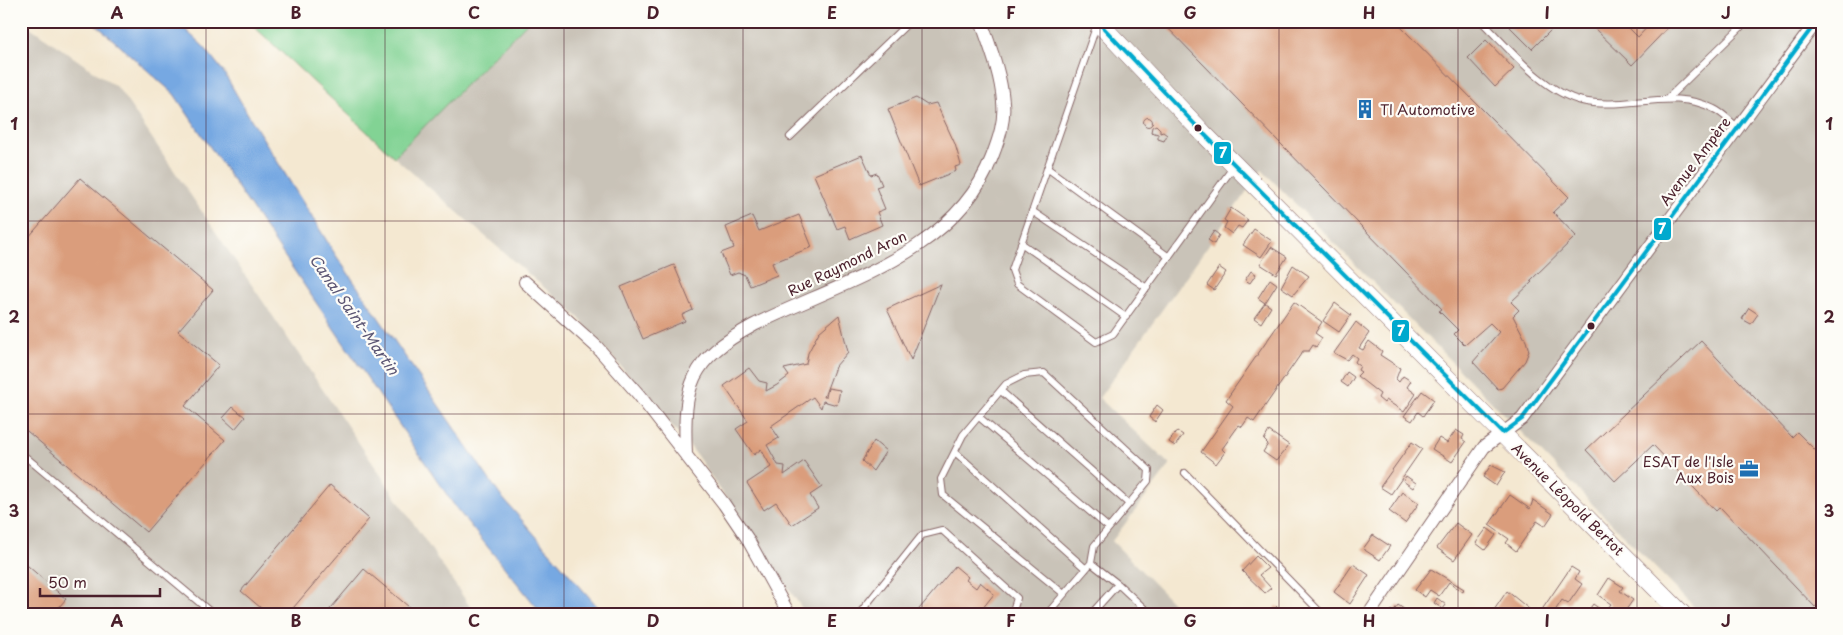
<svg xmlns="http://www.w3.org/2000/svg" width="1843" height="635" viewBox="0 0 1843 635" font-family="'Playpen Sans',sans-serif">
  <style>
    .industrial { fill: #c9c3b8 }
    .green { fill: #82d394; stroke: #667960 }
    .water { fill: #76a8e2; stroke: #606486 }
    .building { fill: #da9d7c }
    .lines { fill: none; stroke-linecap: round; stroke-linejoin: round }
    .lane-casing { stroke: #866565; stroke-width: 8 }
    .street-casing { stroke: #866565; stroke-width: 14 }
    .secondary-casing { stroke: #866565; stroke-width: 19 }
    .lane { stroke: #fff; stroke-width: 6 }
    .street { stroke: #fff; stroke-width: 12 }
    .secondary { stroke: #fff; stroke-width: 18 }
    .bus-1-casing { stroke: #fdfcf7; stroke-width: 8 }
    .bus-1 { stroke: #00a9ce; stroke-width: 4 }
    .grid { fill: none; stroke: #4a1f2b; stroke-width: 1; stroke-opacity: 0.55 }
    .bus-dot { fill: #4a1f2b; stroke: #fdfcf7; stroke-width: 2 }
    .labels { text-anchor: middle; dominant-baseline: central; stroke-width: 4.5; stroke-linejoin: round; paint-order: stroke }
    .poi-label { font-size: 14px; fill: #4a1f2b; stroke: #fdfcf7; text-anchor: start }
    .street-label { font-size: 14px; fill: #4a1f2b; stroke: #fdfcf7 }
    .water-label { font-size: 15px; font-style: italic; fill: #5c5674; stroke: #fdfcf7 }
    .line-badge { stroke: #fdfcf7; stroke-width: 2 }
    .badge-label { font-size: 14px; text-anchor: middle; font-weight: bold; fill: #fff }
    .neatline { fill: none; stroke: #4a1f2b; stroke-width: 2 }
    .grid-label { font-size: 16px; text-anchor: middle; font-weight: bold; fill: #4a1f2b }
  </style>
  <rect width="100%" height="100%" fill="#fdfcf7"/>
  <filter id="ink" filterUnits="userSpaceOnUse"><feTurbulence type="fractalNoise" baseFrequency=".02" numOctaves="2"/><feDisplacementMap in="SourceGraphic" scale="10" xChannelSelector="R" yChannelSelector="G"/><feConvolveMatrix kernelMatrix="1 2 1 2 8 2 1 2 1" color-interpolation-filters="sRGB"/></filter>
  <filter id="wash" filterUnits="userSpaceOnUse"><feTurbulence type="fractalNoise" baseFrequency=".0096" numOctaves="4" result="noise"/><feDisplacementMap in="SourceGraphic" scale="20" xChannelSelector="R" yChannelSelector="G"/><feGaussianBlur stdDeviation="1.12" result="paint"/><feColorMatrix in="noise" values="0 0 0 0 0 0 0 0 0 0 0 0 0 0 0 0 0 1.4 0 .05"/><feComposite in="paint" operator="in"/></filter>
  <g filter="url(#wash)">
    <rect width="100%" height="100%" fill="#f4e8d1"/>
    <!-- industrial -->
    <path class="industrial" d="M21,21L118,88L475,614H21Z
      M529,21H1822V614H1701L1262,170L1099,398L1170,465L1112,541L1184,614H806L693,450L578,317L394,157Z"/>
    <!-- green -->
    <path class="green" d="M248,21H529L394,157Z"/>
    <!-- water -->
    <path class="water" d="M92,21H176L204,47L223,71L249,116L335,254L500,495L604,614H543L535,605L456,508L174,94Z"/>
    <g id="blocks">
      <!-- building -->
      <path class="building" d="M1161,21H1395L1569,197L1553,212L1576,236L1530,281L1532,282L1511,302L1519,310L1513,316L1526,341L1529,351L1525,361L1502,388L1498,389L1473,362L1499,332L1490,323L1465,345L1454,334L1458,330L1439,311L1442,309Z
        M1504,21H1560L1532,49Z
        M1592,21H1622L1638,37L1653,21H1674L1632,65L1590,24Z
        M1486,40L1514,69L1495,87L1468,58Z
        M916,98L927,105L936,103L955,144L961,165L955,167L956,171L919,186L888,109Z
        M1143.5 122a4.5 4.5 0 1 1 9 0a4.5 4.5 0 1 1-9 0Z
        M1156,125L1160,129V133L1163,132L1167,135L1164,141L1158,139V134L1151,132L1152,127Z
        M862,155L871,175L877,173L882,185L876,187L885,209L877,212L882,225L850,239L845,226L837,229L814,175Z
        M80,178L213,290L178,331L219,365L185,406L225,440L146,532L21,426V246Z
        M1231,208L1248,220L1242,228L1238,226L1232,234L1224,228L1227,222L1224,220Z
        M799,215L812,247L772,263L777,275L750,286L745,275L738,272L730,275L721,253L734,248L726,227L752,216L759,231Z
        M1254,229L1272,241L1261,257L1243,245Z
        M1214,231L1219,235L1214,244L1208,240Z
        M1271,247L1287,257L1276,274L1260,264Z
        M674,265L693,310L682,315L685,321L643,339L621,287Z
        M1293,265L1309,276L1293,295L1281,287Z
        M1219,267L1226,272L1214,290L1207,285Z
        M1251,271L1256,274L1250,283L1245,280Z
        M1270,279L1277,284L1265,303L1258,298Z
        M941,284L937,294L911,360L887,309Z
        M1294,302L1322,322L1315,333L1322,338L1316,347L1313,345L1309,351H1303L1254,422L1248,418L1242,427L1239,425L1222,449L1225,452L1216,464L1201,452L1233,406L1226,400Z
        M1265,303L1271,307L1261,323L1254,318Z
        M1335,303L1351,315L1339,332L1323,321Z
        M1749,308L1758,314L1751,324L1742,319Z
        M839,315L848,352L835,367L824,397H826L828,388L840,390L837,405L823,401L821,408L813,397L771,426L779,438L767,445L778,465L785,466L784,475L804,461L822,487L810,495L818,508L792,525L776,502L764,510L747,483L771,467L761,449L754,455L736,429L748,421L724,386L749,368L759,381L767,383L766,391L777,385L789,376L784,369L806,364L808,353L819,332Z
        M1356,322L1369,333L1359,348L1363,350L1369,341L1382,351L1380,355L1400,368L1396,379L1399,382L1403,376L1411,381L1407,387L1416,394L1404,412L1386,400L1384,403L1378,398L1380,394L1357,376L1361,372L1358,370L1360,366L1355,362L1357,358L1352,354L1347,360L1334,353Z
        M1701,341L1792,437L1797,432L1822,457V601L1815,607L1720,507L1716,511L1653,445L1615,481L1586,450Z
        M1347,372L1354,377L1348,387L1341,382Z
        M1422,391L1434,400L1423,416L1418,412L1412,421L1404,416Z
        M1157,405L1163,410L1155,422L1149,417Z
        M233,407L245,417L235,429L223,418Z
        M1456,430L1464,435L1462,439L1466,442L1452,462L1432,449L1439,438L1447,443Z
        M1177,431L1183,435L1175,446L1169,442Z
        M1269,431L1289,445L1276,461L1263,452L1268,444L1264,440Z
        M874,441L886,451L873,471L862,461Z
        M1412,442L1422,449L1391,494L1380,487Z
        M1491,465L1505,472L1496,486L1483,477Z
        M1406,476L1416,483L1413,488L1403,481Z
        M330,485L369,519L288,614H268L241,591Z
        M1402,492L1419,503L1405,523L1389,511Z
        M1510,495L1530,509L1533,500L1553,514L1545,526L1537,521L1516,551L1506,543L1509,539L1489,525Z
        M1456,523L1472,535L1454,560L1437,548Z
        M1487,528L1496,535L1485,550L1476,543Z
        M1373,535L1390,546L1380,560L1363,549Z
        M1256,556L1268,568L1259,575L1271,588L1265,593L1242,571Z
        M21,560L66,599L53,614H21Z
        M1353,564L1369,575L1350,604L1334,592Z
        M955,566L968,577L966,580L976,588L980,582L994,594L978,614H915Z
        M1571,567L1579,572L1575,579L1582,584L1568,604L1562,600L1553,614H1539Z
        M364,569L409,607L403,614H326Z
        M1431,569L1464,589L1463,592L1449,582L1439,596L1430,590L1425,597L1415,590Z
        M1609,578L1623,587L1620,591L1633,600L1623,614H1617L1608,608L1611,604L1598,595Z
        M1507,591L1529,609L1526,614H1499L1494,610Z
        M1437,598L1446,605L1443,609L1434,603Z
        M1593,604L1605,613L1604,614H1592L1588,611Z
        M1398,605L1411,614H1388L1391,610L1393,612Z
        M1277,606L1285,614H1274L1272,611Z"/>
    </g>
  </g>
  <g filter="url(#ink)">
    <use href="#blocks" fill-opacity="0" stroke="#866565" stroke-width="1"/>
    <g class="lines">
      <!-- lane casing -->
      <g class="lane-casing">
        <path id="lane" d="M1481,21C1509,48 1543,92 1582,101C1626,111 1673,87 1714,109C1723,113 1731,122 1738,128
          M1097,24L1012,270L1017,284L1096,342L1113,334L1234,166
          M1668,98L1747,21
          M790,137L906,25
          M1047,168L1169,257
          M1032,211L1147,288
          M1021,243L1126,317
          M1001,391L1129,504
          M979,417L1109,528
          M955,452L1086,569
          M21,453L213,614
          M1185,473L1322,614
          M1064,594L943,495L941,479L963,435L1006,384L1024,375L1044,373L1149,470L1148,481L1094,546L1091,563
          M859,614L922,535L942,530L1017,598L1012,614
          M1047,614L1091,563L1118,584
          M1091,614L1118,584L1150,614"/>
      </g>
      <!-- street casing -->
      <g class="street-casing">
        <path id="street" d="M525,282L597,347L639,395L724,504L747,538L789,614
          M686,455C683,386 689,360 754,325C838,283 956,254 992,157C999,139 1005,121 1003,102C1001,74 990,47 981,21
          M1369,614L1484,447L1522,419L1817,21"/>
      </g>
      <!-- secondary casing -->
      <g class="secondary-casing">
        <path id="secondary" d="M1097,21L1203,133L1682,614"/>
      </g>
      <!-- lane -->
      <use href="#lane" class="lane"/>
      <!-- street -->
      <use href="#street" class="street"/>
      <!-- secondary -->
      <use href="#secondary" class="secondary"/>
      <!-- bus-1 casing -->
      <g class="bus-1-casing">
        <path id="bus-1" d="M1097,21L1203,133L1503,433
          M1503,433L1522,419L1817,21"/>
      </g>
      <!-- bus-1 -->
      <use href="#bus-1" class="bus-1"/>
    </g>
  </g>
  <!-- grid -->
  <path class="grid" d="M206,21V614M385,21V614M564,21V614M743,21V614M922,21V614M1100,21V614M1279,21V614M1458,21V614M1637,21V614M21,221H1822M21,414H1822"/>
  <!-- icons -->
  <defs>
    <g id="building-bare" transform="scale(1.5)"><path d="M-4-6H4V6H1V3H-1V6H-4ZM-2.5-4.3h1.7v1.8h-1.7ZM.8-4.3h1.7v1.8H.8ZM-2.5-1h1.7V.8h-1.7ZM.8-1h1.7V.8H.8Z" fill="#1f6fb2" stroke="#fdfcf7" stroke-width="2.5" paint-order="stroke"/></g>
    <g id="office-bare" transform="scale(1.5)"><path d="M-6-3h4V-5.5h4V-3h4V5H-6ZM-1-4.5V-3h2v-1.5ZM-6 0V1H6V0Z" fill="#1f6fb2" stroke="#fdfcf7" stroke-width="2.5" paint-order="stroke"/></g>
  </defs>
  <g fill-rule="evenodd">
    <use href="#building-bare" x="1365" y="109"/>
    <use href="#office-bare" x="1749" y="469"/>
  </g>
  <!-- markers -->
  <g class="bus-dot">
    <circle cx="1198" cy="128" r="4.5"/>
    <circle cx="1591" cy="326" r="4.5"/>
  </g>
  <g class="labels">
    <!-- poi labels -->
    <g class="poi-label">
      <text x="1380" y="109">TI Automotive</text>
      <text x="1734" y="461" text-anchor="end">ESAT de l'Isle<tspan x="1734" dy="16">Aux Bois</tspan></text>
    </g>
    <!-- street labels -->
    <g class="street-label">
      <text transform="translate(1695 161) rotate(-53)">Avenue Ampère</text>
      <text transform="translate(847 263) rotate(-26)">Rue Raymond Aron</text>
      <text transform="translate(1568 499) rotate(45)">Avenue Léopold Bertot</text>
    </g>
    <!-- water labels -->
    <g class="water-label">
      <text transform="translate(355 314) rotate(55)">Canal Saint-Martin</text>
    </g>
  </g>
  <g class="line-badge">
    <rect x="1213" y="141" width="19" height="24" rx="5" fill="#00a9ce"/>
    <rect x="1653" y="217" width="19" height="24" rx="5" fill="#00a9ce"/>
    <rect x="1391" y="319" width="19" height="24" rx="5" fill="#00a9ce"/>
  </g>
  <g class="badge-label">
    <text x="1223" y="158">7</text>
    <text x="1662" y="234">7</text>
    <text x="1401" y="336">7</text>
  </g>
  <!-- margin -->
  <rect width="1843" height="635" fill="none" stroke="#fdfcf7" stroke-width="55"/>
  <!-- scale -->
  <path d="M40 588v8h120v-8" fill="none" stroke="#4a1f2b" stroke-width="2.5"/>
  <text x="48" y="588" font-size="15" fill="#4a1f2b" stroke="#fdfcf7" stroke-width="4" paint-order="stroke">50 m</text>
  <rect x="28" y="28" width="1788" height="580" class="neatline"/>
  <g class="grid-label">
    <text x="117" y="19">A</text>
    <text x="296" y="19">B</text>
    <text x="474" y="19">C</text>
    <text x="653" y="19">D</text>
    <text x="832" y="19">E</text>
    <text x="1011" y="19">F</text>
    <text x="1190" y="19">G</text>
    <text x="1369" y="19">H</text>
    <text x="1547" y="19">I</text>
    <text x="1726" y="19">J</text>
    <text x="14" y="130">1</text>
    <text x="1829" y="130">1</text>
    <text x="14" y="323">2</text>
    <text x="1829" y="323">2</text>
    <text x="14" y="517">3</text>
    <text x="1829" y="517">3</text>
    <text x="117" y="627">A</text>
    <text x="296" y="627">B</text>
    <text x="474" y="627">C</text>
    <text x="653" y="627">D</text>
    <text x="832" y="627">E</text>
    <text x="1011" y="627">F</text>
    <text x="1190" y="627">G</text>
    <text x="1369" y="627">H</text>
    <text x="1547" y="627">I</text>
    <text x="1726" y="627">J</text>
  </g>
</svg>
